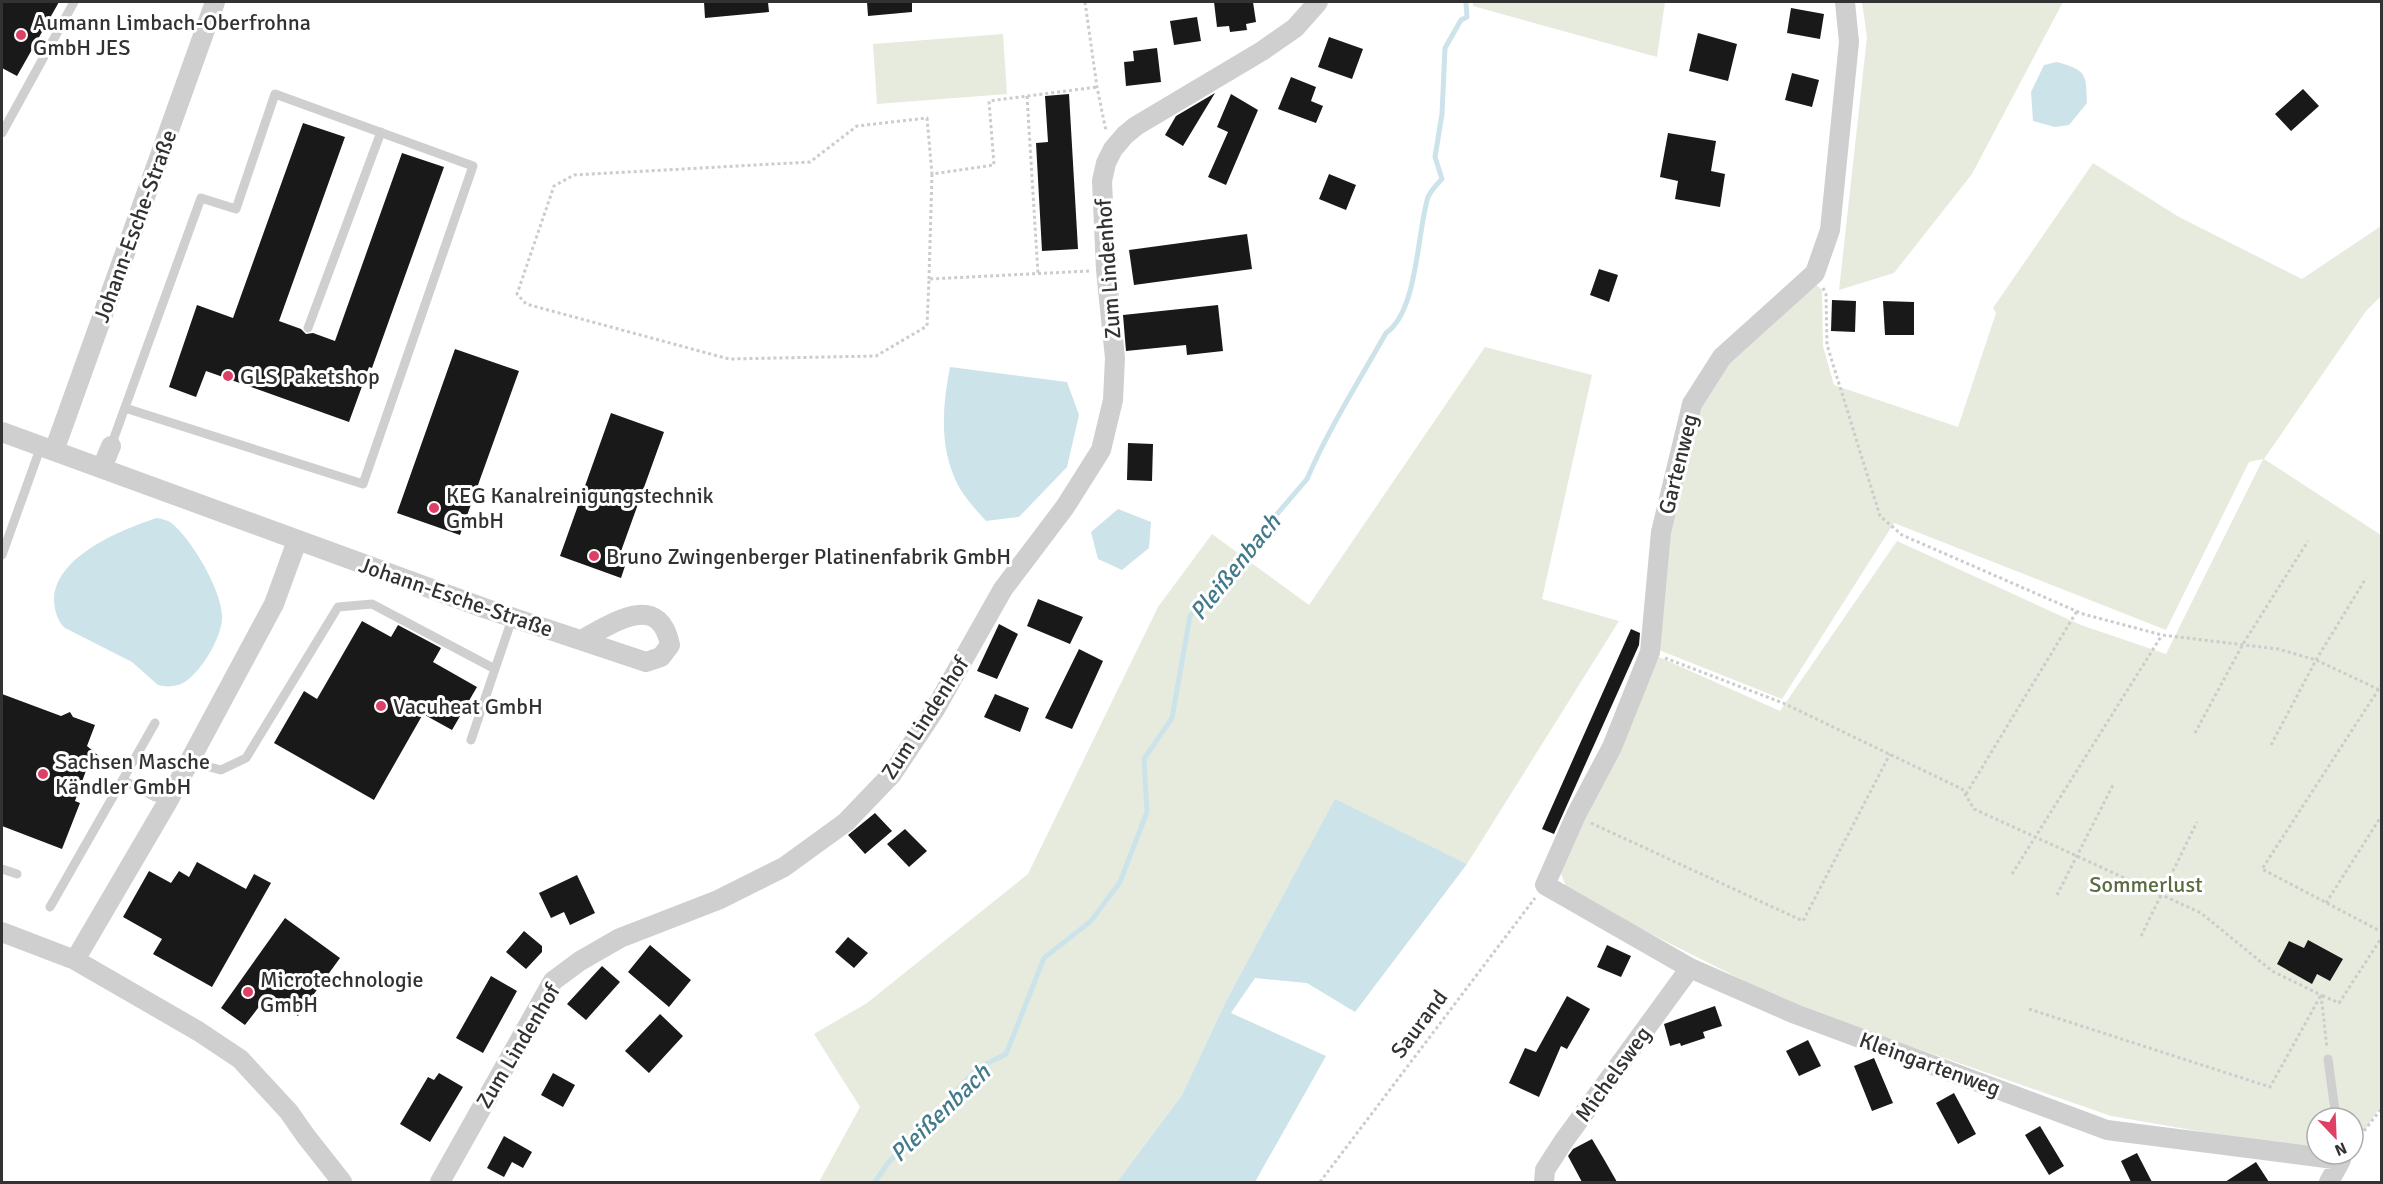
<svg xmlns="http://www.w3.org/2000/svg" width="2383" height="1184" viewBox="0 0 2383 1184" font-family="Signika,sans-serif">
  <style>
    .green { fill: #e7ebde }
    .water { fill: #cce3ea }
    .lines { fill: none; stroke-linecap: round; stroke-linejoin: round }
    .stream { stroke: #cce3ea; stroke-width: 5 }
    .building { fill: #191919 }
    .path { stroke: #ccc; stroke-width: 3; stroke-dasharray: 3 3; stroke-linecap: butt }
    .lane { stroke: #cfcfcf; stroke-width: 9 }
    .street { stroke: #cfcfcf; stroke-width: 20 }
    .poi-dot { fill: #dd4064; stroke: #fff; stroke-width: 2 }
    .labels { text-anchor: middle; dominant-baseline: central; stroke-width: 6; stroke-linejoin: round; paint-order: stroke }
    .poi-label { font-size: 22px; fill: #323232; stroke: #fff; text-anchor: start }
    .street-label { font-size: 22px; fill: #323232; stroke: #fff }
    .park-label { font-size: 22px; fill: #5c6c41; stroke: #fff }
    .water-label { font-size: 24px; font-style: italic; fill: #407a8b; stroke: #fff }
  </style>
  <rect width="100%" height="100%" fill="#fff"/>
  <!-- green -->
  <path class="green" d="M1473,2H1665L1657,57L1473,6Z
    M1862,2H2063L1972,174L1894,273L1839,290L1867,37Z
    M1003,34L1007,94L877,104L873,44Z
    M2093,163L2179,217L2302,279L2381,226V296L2366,311L2264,459L2381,535L2382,1105L2364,1131L2353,1135V1118H2317V1147L2307,1150L2111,1116L1792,1005L1568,892L1560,871L1659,657L1780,711L1897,541L2081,625L2166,654L2263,459L2249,462L2166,630L1894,523L1782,699L1659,650L1666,534L1698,402L1727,358L1814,283L1822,290L1823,346L1834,385L1958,427L1996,313L1993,308Z
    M1485,347L1592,375L1542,599L1619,621L1467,864L1335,800L1226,1001L1182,1095L1117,1182H819L860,1107L814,1034L867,1003L1028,874L1158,607L1212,534L1309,605Z"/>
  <!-- water -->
  <path class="water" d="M2057,62C2087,71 2086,73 2087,103L2069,125L2055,127L2033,121L2031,92L2044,65Z
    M950,367L1067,382L1079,415L1067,467L1019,517L986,521C977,511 966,499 959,487C939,450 942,408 950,367Z
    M1118,509L1151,522L1149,548L1122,570L1098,559L1091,532Z
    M157,518C162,519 167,520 170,522C191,537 224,594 222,619C221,639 199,676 181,684C173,687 165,687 158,685L132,662L65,628C57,621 54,609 54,598C57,555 123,529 157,518Z
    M1335,799L1467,864L1355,1012L1307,983L1255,978L1231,1013L1326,1056L1255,1182H1117L1182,1095L1226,1001Z"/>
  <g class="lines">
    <!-- stream -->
    <path class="stream" d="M875,1182L888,1163L978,1068L1006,1054L1044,958L1091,921L1120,882L1147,812L1144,759L1172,718L1190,616L1307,479C1329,428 1359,381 1386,333C1418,311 1417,232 1428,197C1431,191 1437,184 1442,179L1435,157L1442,114L1445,48L1461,20L1467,17L1466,2"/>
  </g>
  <!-- building -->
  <path class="building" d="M2,2H59L17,76L2,68Z
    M704,2H768L769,12L705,18Z
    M867,2H912V12L868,16Z
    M1214,2H1253L1256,22L1246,24L1247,30L1230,32L1229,26L1217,27Z
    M1791,8L1824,14L1820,39L1787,33Z
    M1197,17L1201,41L1174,45L1170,21Z
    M1698,33L1737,44L1728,81L1689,71Z
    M1329,37L1363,49L1352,79L1318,67Z
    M1157,48L1161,82L1126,86L1124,62L1134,61L1133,51Z
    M1792,73L1819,80L1812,107L1785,100Z
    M1291,77L1316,87L1311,101L1323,106L1316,123L1278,109Z
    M2303,89L2319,106L2291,131L2275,114Z
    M1215,93L1183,146L1165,135L1176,116Z
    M1069,94L1078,249L1042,251L1036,143L1048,142L1045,96Z
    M1231,94L1258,110L1226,185L1208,177L1228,132L1217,127Z
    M303,123L345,137L279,321L301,329L306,334L313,333L335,341L402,153L444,167L372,368L369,367L349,422L206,371L196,397L169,387L197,305L233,318Z
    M1668,133L1716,141L1711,171L1725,174L1720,207L1675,199L1678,181L1660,177Z
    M1329,174L1356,185L1346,210L1319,199Z
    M1247,234L1252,269L1134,285L1129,250Z
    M1599,269L1618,275L1609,302L1590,295Z
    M1832,300L1856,301L1855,332L1831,331Z
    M1883,301L1914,302V335H1885Z
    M1218,305L1223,351L1187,355L1186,345L1126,351L1123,315Z
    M455,349L519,371L460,535L397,513Z
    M611,413L664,432L620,554L628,557L621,578L560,556Z
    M1128,443L1153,444L1152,481L1127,480Z
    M1038,599L1083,617L1070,644L1027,626Z
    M362,621L391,637L398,625L441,648L433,662L477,687L452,730L423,714L374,800L274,743L304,691L317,699Z
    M999,624L1018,634L997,679L977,671Z
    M1631,629L1640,633L1639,645L1554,834L1542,829Z
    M1079,649L1103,661L1072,729L1045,718Z
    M2,694L61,716L70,712L73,717L95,725L87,746L100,757L88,765L75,801L80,803L62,849L2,826Z
    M995,694L1029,708L1020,732L984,717Z
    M875,813L892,831L865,854L848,835Z
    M905,829L927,851L909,867L887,844Z
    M197,862L246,889L254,874L271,883L212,987L153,954L162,939L123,917L149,871L171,883L179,871L189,877Z
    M577,875L595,913L570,925L564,912L551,918L539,893Z
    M285,918L340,958L298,1016L268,995L245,1025L221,1008Z
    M524,931L542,946V952L526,969L506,952Z
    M848,937L868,953L854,968L835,952Z
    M2308,940L2343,959L2330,981L2317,974L2312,984L2277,964L2289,941L2304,948Z
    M650,945L691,980L669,1007L628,972Z
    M1607,945L1631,956L1621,977L1597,967Z
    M602,966L620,982L586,1020L567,1004Z
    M491,976L517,991L483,1053L456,1038Z
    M1567,996L1590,1009L1567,1049L1561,1046L1539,1097L1509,1083L1525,1048L1536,1052Z
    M1715,1006L1722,1026L1703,1032L1705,1038L1681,1046L1680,1043L1670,1046L1664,1024Z
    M660,1014L683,1036L649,1073L625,1051Z
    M1808,1040L1821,1066L1799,1076L1786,1051Z
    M1874,1058L1893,1103L1872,1111L1854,1066Z
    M439,1073L463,1087L430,1142L400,1124L428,1077L434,1080Z
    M553,1073L575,1085L563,1107L541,1095Z
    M1954,1093L1976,1134L1958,1144L1936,1103Z
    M2040,1126L2064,1166L2049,1175L2025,1135Z
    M504,1136L532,1152L523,1168L512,1162L504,1177L487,1168Z
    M1592,1139L1605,1161L1617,1182H1582L1568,1156L1573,1149Z
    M2137,1153L2152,1182H2131L2121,1161Z
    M2256,1162L2269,1182H2225Z"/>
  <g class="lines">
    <!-- path -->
    <path class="path" d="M1085,2L1097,87L1106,131
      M1027,96L1038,274
      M1089,271L929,279L927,326L876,356L729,359L526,304L517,294L554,186L574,175L810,162L857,126L927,118L932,174L994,165L989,101L1097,87
      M929,279L932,174
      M1823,288L1826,294L1827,345L1880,516L1902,535L2083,614L2162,635L2278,649L2316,660L2382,691
      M1665,658L1783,703L1962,789L1974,809L2201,913L2272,971L2321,995L2327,1048
      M2382,684L2262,869L2382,932
      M2195,733L2243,644L2308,541
      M2271,745L2316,660L2366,578
      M1966,794L2077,611
      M1591,823L1803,921L1890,754
      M2012,874L2162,635
      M2057,895L2113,785
      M2326,903L2382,815
      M2141,936L2197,822
      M2029,1009L2270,1087L2321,995L2339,1003L2382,937
      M2353,1145L2382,1108
      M1320,1182L1535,898"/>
    <!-- lane -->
    <path class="lane" d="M2,133L74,2
      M308,328L381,132
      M111,446L201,198L236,209L275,94L473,166L363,484L125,408
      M2,555L41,446
      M471,740L495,669
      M202,765L221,770L246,758L338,607L372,604L495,669L509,628
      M123,780L155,797
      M2,869L17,874
      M50,907L155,723
      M2328,1059L2336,1118"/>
    <!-- street -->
    <path class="street" d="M1845,2L1849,42L1830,230L1815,273L1722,357L1692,404L1661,532L1650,652L1612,747L1576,815L1545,885L1690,968L1795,1014L2107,1130L2341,1160L2329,1182
      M2,432L484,608L646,662L661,657L670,645C659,590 612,624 581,640
      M54,451L215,2
      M102,468L111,446
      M2,932L75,960L198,1031L240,1059L289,1112L305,1135L342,1182
      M75,960L167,803L274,604L297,541
      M440,1182L553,981L580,961L620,938L718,900L784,867L846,822L892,774L934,711L1003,589L1065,507L1101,450L1113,400L1115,358L1106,270L1102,181L1106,163L1113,149L1125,135L1136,126L1262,51L1295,28L1318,2
      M1544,1182L1545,1170L1563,1142L1690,968"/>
  </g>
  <!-- markers -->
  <g class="poi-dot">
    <circle cx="21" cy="35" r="6"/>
    <circle cx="228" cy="376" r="6"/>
    <circle cx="434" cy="508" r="6"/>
    <circle cx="594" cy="556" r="6"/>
    <circle cx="381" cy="706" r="6"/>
    <circle cx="43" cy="774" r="6"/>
    <circle cx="248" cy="992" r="6"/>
  </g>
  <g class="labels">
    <!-- poi labels -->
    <g class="poi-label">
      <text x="33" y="22">Aumann Limbach-Oberfrohna<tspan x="33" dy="25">GmbH JES</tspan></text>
      <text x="240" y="376">GLS Paketshop</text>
      <text x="446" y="495">KEG Kanalreinigungstechnik<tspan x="446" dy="25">GmbH</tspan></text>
      <text x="606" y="556">Bruno Zwingenberger Platinenfabrik GmbH</text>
      <text x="393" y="706">Vacuheat GmbH</text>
      <text x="55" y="761">Sachsen Masche<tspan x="55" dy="25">Kändler GmbH</tspan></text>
      <text x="260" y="979">Microtechnologie<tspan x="260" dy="25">GmbH</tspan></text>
    </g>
    <!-- street labels -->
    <g class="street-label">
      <text transform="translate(135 226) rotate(-70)">Johann-Esche-Straße</text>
      <text transform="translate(1108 269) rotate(-94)">Zum Lindenhof</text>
      <text transform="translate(1678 464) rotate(-76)">Gartenweg</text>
      <text transform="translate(456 597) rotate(19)">Johann-Esche-Straße</text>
      <text transform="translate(925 718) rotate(-57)">Zum Lindenhof</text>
      <text transform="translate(1419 1024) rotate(-53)">Saurand</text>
      <text transform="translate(518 1046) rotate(-59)">Zum Lindenhof</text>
      <text transform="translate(1930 1064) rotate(20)">Kleingartenweg</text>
      <text transform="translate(1613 1074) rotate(-54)">Michelsweg</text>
    </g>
    <!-- park labels -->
    <g class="park-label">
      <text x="2146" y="884">Sommerlust</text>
    </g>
    <!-- water labels -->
    <g class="water-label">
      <text transform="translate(1235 567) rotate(-51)">Pleißenbach</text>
      <text transform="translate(940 1113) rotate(-44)">Pleißenbach</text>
    </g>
  </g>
  <!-- border -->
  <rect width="2383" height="1184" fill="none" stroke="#323232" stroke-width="6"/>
  <!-- north arrow -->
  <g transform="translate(2335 1136) rotate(157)"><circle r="28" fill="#ffffff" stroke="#adadad" stroke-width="1.5"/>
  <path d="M0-4.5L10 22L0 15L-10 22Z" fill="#dd4064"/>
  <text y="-9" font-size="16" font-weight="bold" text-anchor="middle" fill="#323232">N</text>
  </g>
</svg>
